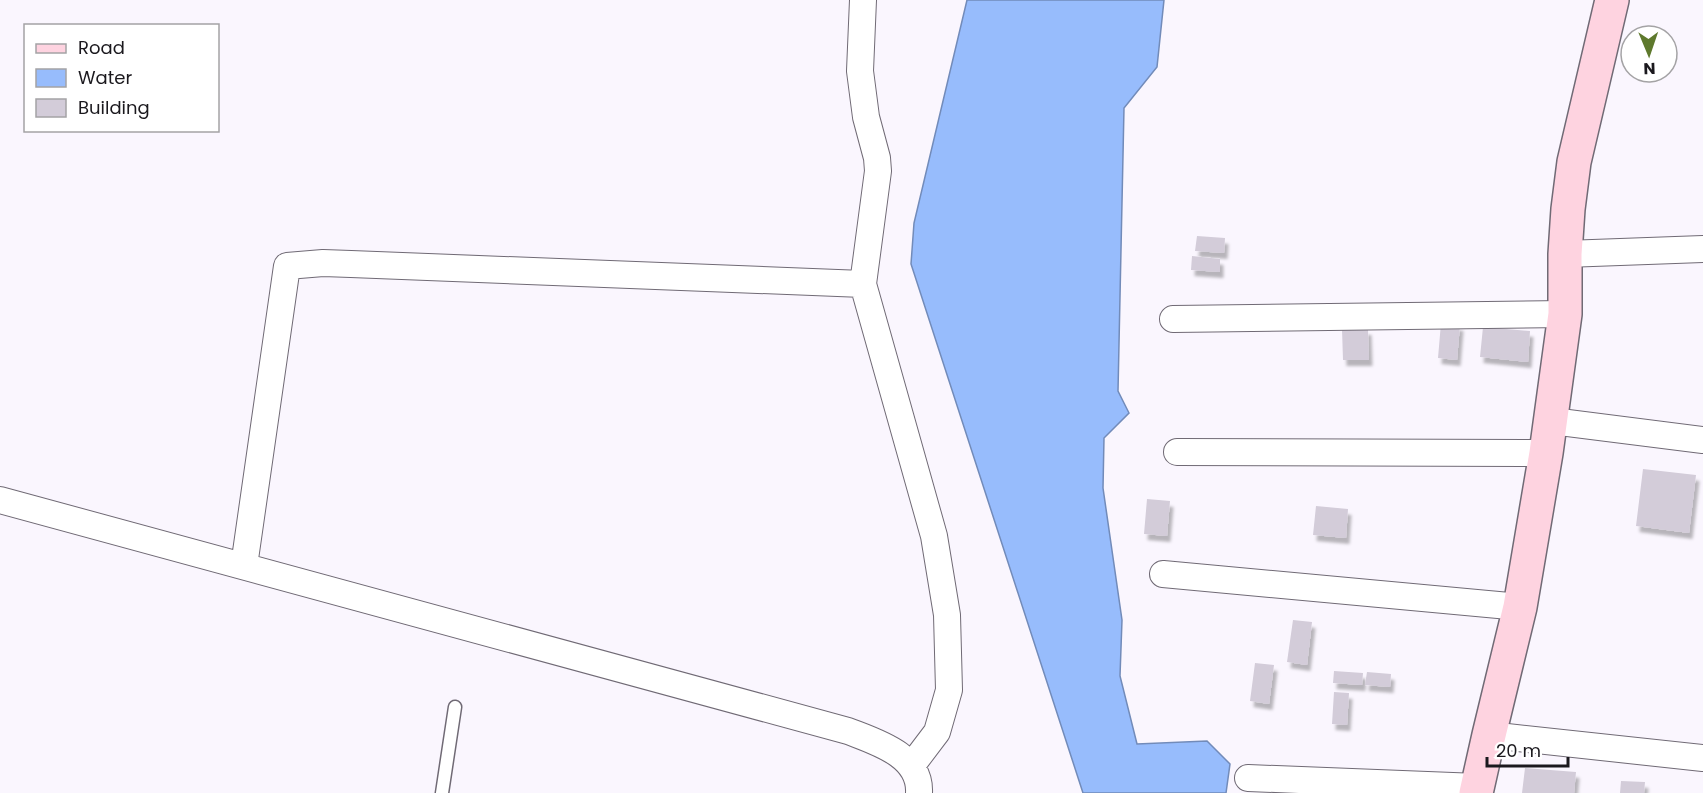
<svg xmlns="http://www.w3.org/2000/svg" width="1703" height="793" viewBox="0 0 1703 793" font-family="Poppins,sans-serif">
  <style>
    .water { fill: #97bcfc; stroke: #728bb9; stroke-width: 1.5 }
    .building { fill: #d3ccd9; filter: url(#shadow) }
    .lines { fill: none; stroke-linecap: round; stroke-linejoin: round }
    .lane-casing { stroke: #706a75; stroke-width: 15 }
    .street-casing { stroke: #706a75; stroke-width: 28 }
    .secondary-casing { stroke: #706a75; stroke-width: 36 }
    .lane { stroke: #fff; stroke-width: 12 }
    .street { stroke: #fff; stroke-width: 26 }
    .secondary { stroke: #fed3e0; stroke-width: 33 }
  </style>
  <defs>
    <filter id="shadow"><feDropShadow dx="3.5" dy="6" stdDeviation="1.5" flood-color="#0004"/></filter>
  </defs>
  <rect width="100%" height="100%" fill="#faf6fe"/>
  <!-- water -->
  <path class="water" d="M967,0H1164L1157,67L1124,108L1118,391L1129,413L1104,438L1103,488L1122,620L1120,676L1137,744L1207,741L1230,764L1226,793H1083L911,264L914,223Z"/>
  <!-- building -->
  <path class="building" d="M1197,236L1225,238L1224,253L1195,251Z
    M1192,256L1220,259V272L1191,270Z
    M1441,323L1460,325L1457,360L1438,358Z
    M1483,327L1530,331L1528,362L1480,357Z
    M1342,329H1368L1369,360H1343Z
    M1643,469L1696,475L1689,533L1636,526Z
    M1147,499L1170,501L1167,536L1144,534Z
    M1316,506L1348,509L1346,538L1313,535Z
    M1293,620L1312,622L1307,665L1287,662Z
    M1255,663L1274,665L1269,704L1250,701Z
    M1334,671L1363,673L1362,685L1333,683Z
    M1367,672L1391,674L1390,687L1365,685Z
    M1334,692L1349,693L1347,725L1332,724Z
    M1525,768L1576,772L1574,793H1522Z
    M1621,781L1645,782L1644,793H1620Z"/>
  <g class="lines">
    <!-- lane casing -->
    <g class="lane-casing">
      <path id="lane" d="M442,793L455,707"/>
    </g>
    <!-- street casing -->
    <g class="street-casing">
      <path id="street" d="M863,0L860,71L866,117L877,158L878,171L863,284L934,536L947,615L949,690L937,732L912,765
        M1565,254L1703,249
        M1173,319L1565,314
        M1552,421L1703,440
        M1177,452L1546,453
        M0,500L848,731C876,742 921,755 919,793
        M244,566L287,266L323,263L351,264L863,284
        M1163,574L1520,607
        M1489,735L1703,758
        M1248,778L1478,787"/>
    </g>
    <!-- secondary casing -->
    <g class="secondary-casing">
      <path id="secondary" d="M1476,793L1489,735L1520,607L1546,453L1565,314V254L1568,209L1574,162L1612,0"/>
    </g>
    <!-- lane -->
    <use href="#lane" class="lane"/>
    <!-- street -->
    <use href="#street" class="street"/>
    <!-- secondary -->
    <use href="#secondary" class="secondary"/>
  </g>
  <!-- legend -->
  <rect x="24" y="24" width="195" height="108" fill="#ffffff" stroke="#a4a3a5" stroke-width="1.5"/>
  <rect x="36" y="44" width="30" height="9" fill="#fed3e0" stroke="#a4a3a5" stroke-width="1.5"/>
  <text x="78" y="54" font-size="18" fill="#1b191e">Road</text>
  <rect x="36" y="69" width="30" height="18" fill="#97bcfc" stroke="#a4a3a5" stroke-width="1.5"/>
  <text x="78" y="84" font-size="18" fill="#1b191e">Water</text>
  <rect x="36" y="99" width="30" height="18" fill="#d3ccd9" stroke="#a4a3a5" stroke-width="1.5"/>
  <text x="78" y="114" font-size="18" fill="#1b191e">Building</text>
  <!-- north arrow -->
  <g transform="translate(1649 54) rotate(178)"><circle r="28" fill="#ffffff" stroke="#a4a3a5" stroke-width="1.5"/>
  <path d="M0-4.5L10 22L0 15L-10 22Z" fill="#5e792d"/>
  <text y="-9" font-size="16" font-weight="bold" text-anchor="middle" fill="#1b191e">N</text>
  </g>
  <!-- scale -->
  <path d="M1487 757v9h81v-9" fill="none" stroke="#1b191e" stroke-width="3"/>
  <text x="1496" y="757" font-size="18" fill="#1b191e" stroke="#ffffff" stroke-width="4.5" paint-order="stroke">20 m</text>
</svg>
